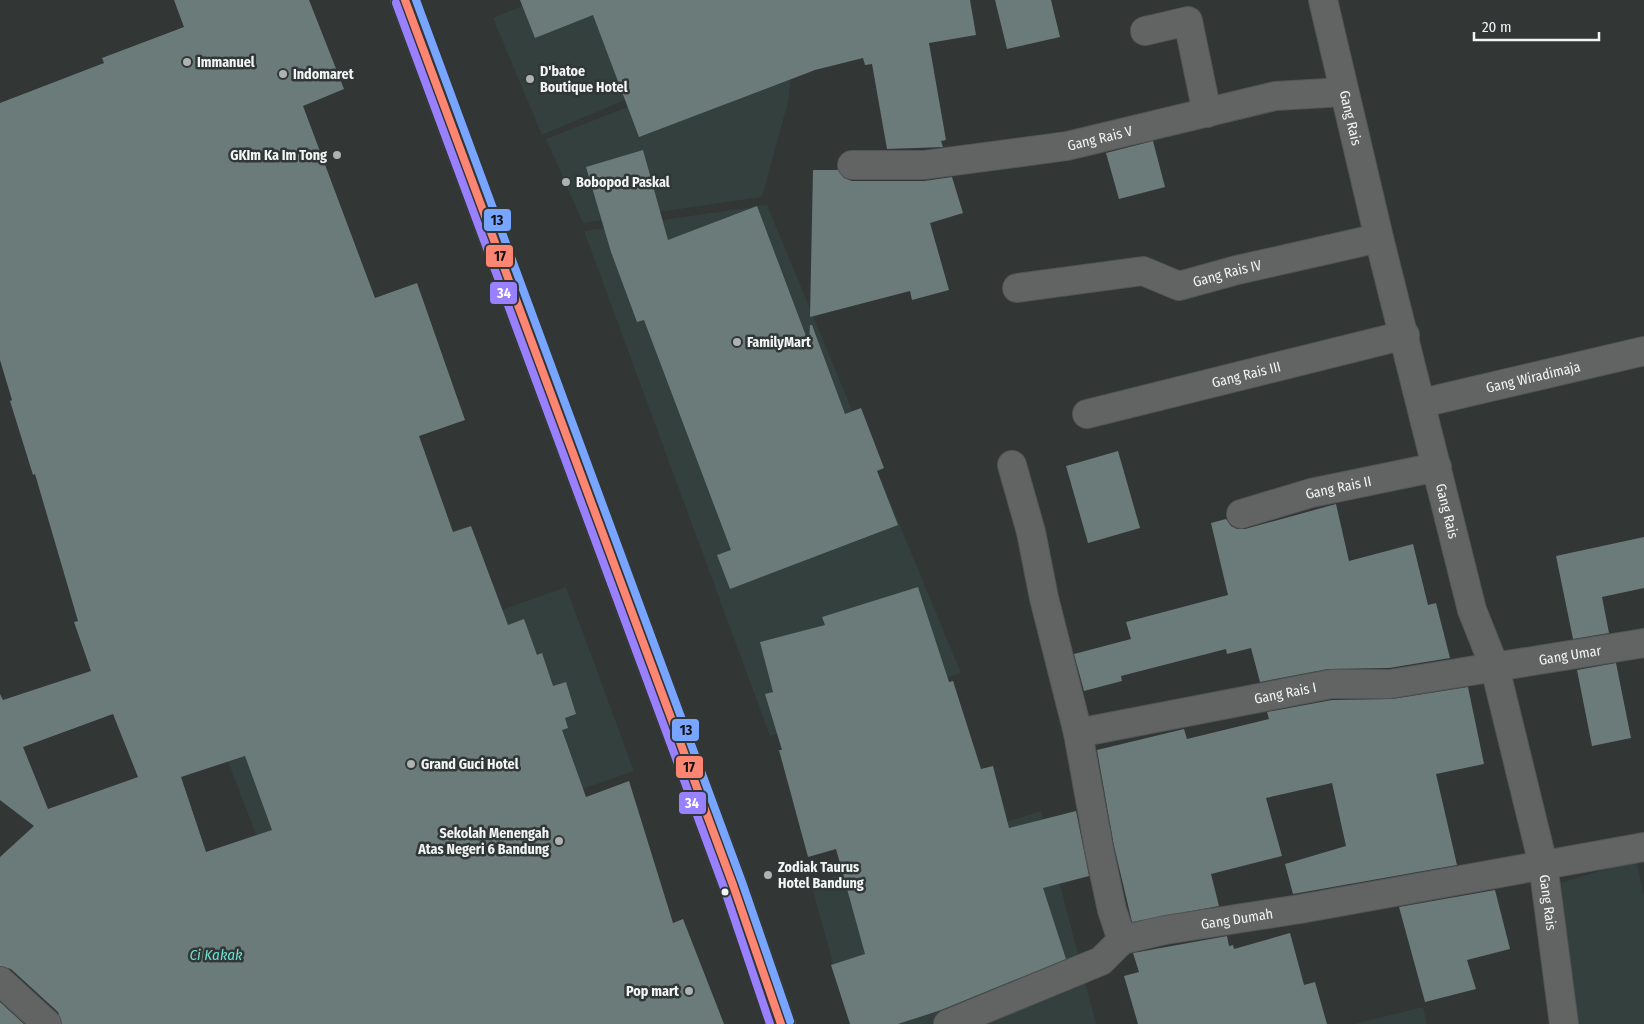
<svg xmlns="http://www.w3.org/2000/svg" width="1644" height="1024" viewBox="0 0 1644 1024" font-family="'Fira Sans Condensed',sans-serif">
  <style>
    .built { fill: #34403e }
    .building { fill: #6b7b79; fill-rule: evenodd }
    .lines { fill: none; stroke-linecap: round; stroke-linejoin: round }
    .street-casing { stroke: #525554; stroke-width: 30 }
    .primary-casing { stroke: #525554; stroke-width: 30 }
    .street { stroke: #626464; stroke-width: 28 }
    .primary { stroke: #5f6766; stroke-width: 28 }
    .bus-1-casing { stroke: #313736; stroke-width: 11 }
    .bus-2-casing { stroke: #313736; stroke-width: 11 }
    .bus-3-casing { stroke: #313736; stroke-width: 11 }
    .bus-1 { stroke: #ff8573; stroke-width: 8 }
    .bus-2 { stroke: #9980ff; stroke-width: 8 }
    .bus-3 { stroke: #78a5ff; stroke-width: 8 }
    .poi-dot { fill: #aeb2b1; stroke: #313736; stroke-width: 2 }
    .bus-dot { fill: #f1f5f4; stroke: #313736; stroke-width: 2 }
    .labels { text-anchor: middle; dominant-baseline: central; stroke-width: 5; stroke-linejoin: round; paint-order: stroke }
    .poi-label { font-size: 14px; font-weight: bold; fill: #f1f5f4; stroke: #313736; text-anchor: start }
    .street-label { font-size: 14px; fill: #f1f5f4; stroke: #313736 }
    .water-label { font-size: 15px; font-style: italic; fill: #6de0d3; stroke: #313736 }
    .line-badge { stroke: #313736; stroke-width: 2 }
    .badge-label { font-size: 14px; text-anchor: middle; font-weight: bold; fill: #fff }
    .pale-badge-label { font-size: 14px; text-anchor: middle; font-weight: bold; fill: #111 }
  </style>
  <rect width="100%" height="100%" fill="#323635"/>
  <!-- built -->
  <path class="built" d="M537,0H792L803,25L542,135L493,18Z
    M795,41L788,102L762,197L583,223L546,139Z
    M767,205L961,673L770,736L584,231Z
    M566,587L634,771L279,894L210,715Z
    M1041,811L1096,1024H850L811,884Z
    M1636,860L1644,896V1024H1572L1540,889Z
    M1423,1007L1427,1024H1354Z"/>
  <!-- building -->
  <path class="building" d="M174,0H309L344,89L303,106L375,298L417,283L465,420L419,436L453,532L471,526L508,625L524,619L537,655L542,653L553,686L566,682L576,714L565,718L568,728L562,730L586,797L629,781L673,923L683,919L724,1024H62L58,1012L11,969L0,966V857L34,826L0,800V694L3,700L91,671L74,622L78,621L35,474L33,475L10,401L12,400L0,360V103L104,63L102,58L184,27ZM113,714L138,777L48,809L23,747ZM245,756L272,830L206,852L181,777Z
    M520,0H970L976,35L929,43L946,140L941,141L943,147L887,149L872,64L865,65L863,58L815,70L639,137L593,15L535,38Z
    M995,0H1051L1060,37L1007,49Z
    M1153,141L1165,187L1119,199L1106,153Z
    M643,150L668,240L757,206L809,344L810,325H812L845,414L861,408L884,468L877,471L898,525L730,589L717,555L731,550L644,320L637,322L611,252L586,167Z
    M813,170H838L844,178L852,181H924L952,177L963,213L930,223L949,290L912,300L910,291L810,317Z
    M1118,451L1140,528L1088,543L1066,466Z
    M1336,504L1349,561L1413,544L1428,605L1436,603L1450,658L1389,668L1328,669L1260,682L1251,648L1227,654L1226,649L1121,676L1122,681L1084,691L1074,654L1131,639L1126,622L1228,595L1211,523L1226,519L1231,526L1237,529H1245Z
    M1644,537V588L1602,597L1609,633L1573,639L1556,556Z
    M918,587L949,682L953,681L981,769L993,766L1009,828L1076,811L1089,876L1043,888L1066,959L941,1010L898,1024H850L831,965L865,954L836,849L808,857L779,750H782L765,694L773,692L760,642L825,625L822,617Z
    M1616,663L1631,738L1592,746L1577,670Z
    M1468,687L1484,764L1436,774L1457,865L1293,894L1285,864L1346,846L1332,783L1266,798L1282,856L1211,874L1219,906L1132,922L1114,846L1097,750L1184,729L1187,739L1269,719L1267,712L1332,700L1392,699Z
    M1495,890L1510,949L1467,960L1476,989L1425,1002L1399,907Z
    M1290,933L1304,985L1315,982L1327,1024H1138L1124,976L1139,972L1133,953L1227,936L1229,946L1233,945L1234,949Z
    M0,1002L24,1024H0Z"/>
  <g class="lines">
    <!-- street casing -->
    <g class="street-casing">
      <g id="street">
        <path id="s1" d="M1323,0L1379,238L1472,610L1495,668L1543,864L1564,1024"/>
        <path d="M1145,31L1188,21L1207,113"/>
        <path id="s2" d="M852,165H924L1067,146L1275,96L1344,92"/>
        <path id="s3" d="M1017,288L1143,271L1179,286L1237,270L1379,238"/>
        <path id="s4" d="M1422,403L1644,351"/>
        <path id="s5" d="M1087,414L1405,335"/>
        <path d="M1012,465L1031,532L1044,598L1078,733L1099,849L1112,910L1122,940"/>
        <path id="s6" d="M1241,514L1311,493L1437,467"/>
        <path id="s7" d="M1078,733L1331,684H1390L1644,643"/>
        <path d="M0,981L47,1024"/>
        <path id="s8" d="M948,1024L1101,961L1122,940L1165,930L1300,909L1644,847"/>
      </g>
    </g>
    <!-- primary casing -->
    <g class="primary-casing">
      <path id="primary" d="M405,0L733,885L781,1024"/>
    </g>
    <!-- street -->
    <use href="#street" class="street"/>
    <!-- primary -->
    <use href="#primary" class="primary"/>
    <!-- bus-1 casing -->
    <g class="bus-1-casing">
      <path id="bus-1" d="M405,0L733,885L781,1024"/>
    </g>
    <!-- bus-2 casing -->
    <g class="bus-2-casing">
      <path id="bus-2" d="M396,3L724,888L770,1024"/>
    </g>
    <!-- bus-3 casing -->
    <g class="bus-3-casing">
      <path id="bus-3" d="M416,0L742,882L790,1021"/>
    </g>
    <!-- bus-1 -->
    <use href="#bus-1" class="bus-1"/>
    <!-- bus-2 -->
    <use href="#bus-2" class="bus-2"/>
    <!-- bus-3 -->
    <use href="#bus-3" class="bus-3"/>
  </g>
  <!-- markers -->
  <g class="poi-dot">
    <circle cx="187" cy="62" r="5"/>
    <circle cx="283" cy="74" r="5"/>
    <circle cx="530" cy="79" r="5"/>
    <circle cx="337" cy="155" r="5"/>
    <circle cx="566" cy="182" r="5"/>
    <circle cx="737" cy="342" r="5"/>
    <circle cx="411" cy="764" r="5"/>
    <circle cx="559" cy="841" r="5"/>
    <circle cx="768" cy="875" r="5"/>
    <circle cx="689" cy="991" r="5"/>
  </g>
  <circle class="bus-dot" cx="725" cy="892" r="4.5"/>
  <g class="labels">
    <!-- poi labels -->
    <g class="poi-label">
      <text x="197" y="62">Immanuel</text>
      <text x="540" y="71">D'batoe<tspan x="540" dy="16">Boutique Hotel</tspan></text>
      <text x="293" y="74">Indomaret</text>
      <text x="327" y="155" text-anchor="end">GKIm Ka Im Tong</text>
      <text x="576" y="182">Bobopod Paskal</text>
      <text x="747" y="342">FamilyMart</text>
      <text x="421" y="764">Grand Guci Hotel</text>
      <text x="549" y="833" text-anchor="end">Sekolah Menengah<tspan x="549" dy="16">Atas Negeri 6 Bandung</tspan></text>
      <text x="778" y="867">Zodiak Taurus<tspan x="778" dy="16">Hotel Bandung</tspan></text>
      <text x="679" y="991" text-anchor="end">Pop mart</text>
    </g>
    <!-- street labels -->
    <g class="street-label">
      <text stroke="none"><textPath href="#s1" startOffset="121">Gang Rais</textPath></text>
      <text stroke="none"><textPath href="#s2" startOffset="250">Gang Rais V</textPath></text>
      <text stroke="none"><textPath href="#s3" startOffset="216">Gang Rais IV</textPath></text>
      <text stroke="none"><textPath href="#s5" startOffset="164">Gang Rais III</textPath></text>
      <text stroke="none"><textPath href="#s4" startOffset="114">Gang Wiradimaja</textPath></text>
      <text stroke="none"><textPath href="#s6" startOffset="101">Gang Rais II</textPath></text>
      <text stroke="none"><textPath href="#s1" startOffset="526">Gang Rais</textPath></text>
      <text stroke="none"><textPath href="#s7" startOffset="499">Gang Umar</textPath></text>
      <text stroke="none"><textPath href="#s7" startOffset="211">Gang Rais I</textPath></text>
      <text stroke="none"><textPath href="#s1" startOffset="931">Gang Rais</textPath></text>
      <text stroke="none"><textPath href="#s8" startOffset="312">Gang Dumah</textPath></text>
    </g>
    <!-- water labels -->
    <g class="water-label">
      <text x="216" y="955">Ci Kakak</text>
    </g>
  </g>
  <g class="line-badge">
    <rect x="483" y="208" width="29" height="24" rx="5" fill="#78a5ff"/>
    <rect x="485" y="244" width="29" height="24" rx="5" fill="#ff8573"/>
    <rect x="489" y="281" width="29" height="24" rx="5" fill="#9980ff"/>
    <rect x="671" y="718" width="29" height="24" rx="5" fill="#78a5ff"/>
    <rect x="675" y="755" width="29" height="24" rx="5" fill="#ff8573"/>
    <rect x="678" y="791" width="29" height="24" rx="5" fill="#9980ff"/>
  </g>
  <g class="badge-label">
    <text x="504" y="298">34</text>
    <text x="692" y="808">34</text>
  </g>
  <g class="pale-badge-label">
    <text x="497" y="225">13</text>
    <text x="500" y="261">17</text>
    <text x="686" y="735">13</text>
    <text x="689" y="772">17</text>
  </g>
  <!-- scale -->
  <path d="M1474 32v8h125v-8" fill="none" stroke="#f1f5f4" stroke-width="2.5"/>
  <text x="1482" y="32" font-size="15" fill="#f1f5f4" stroke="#313736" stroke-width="4" paint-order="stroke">20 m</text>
</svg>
